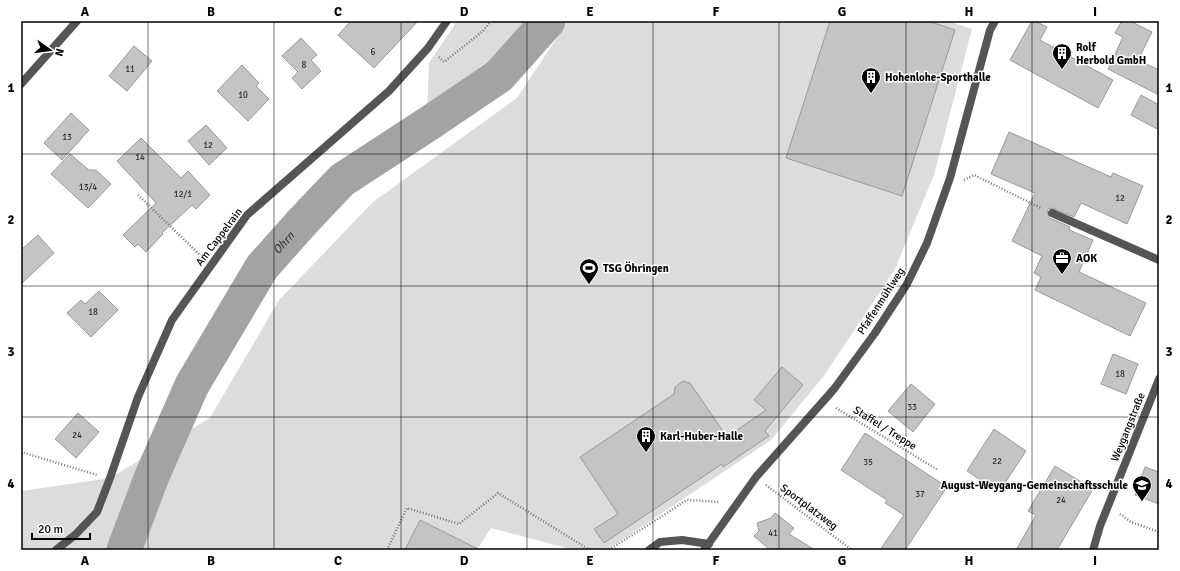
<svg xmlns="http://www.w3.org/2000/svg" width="1180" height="571" viewBox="0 0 1180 571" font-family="Signika,sans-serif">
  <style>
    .green { fill: #dcdcdc }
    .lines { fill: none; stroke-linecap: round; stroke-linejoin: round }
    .river { stroke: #a3a3a3; stroke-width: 35 }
    .building { fill: #c4c4c4; stroke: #999 }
    .path { stroke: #777; stroke-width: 2.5; stroke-dasharray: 1 2; stroke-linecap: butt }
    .lane { stroke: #555; stroke-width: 8 }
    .street { stroke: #555; stroke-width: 8 }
    .grid { fill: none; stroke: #000; stroke-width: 1; stroke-opacity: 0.55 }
    .labels { text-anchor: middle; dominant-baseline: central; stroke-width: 3; stroke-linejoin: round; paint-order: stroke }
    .number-label { font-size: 9px; fill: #313131 }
    .poi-label { font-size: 11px; font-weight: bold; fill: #000; stroke: #fff; text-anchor: start }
    .street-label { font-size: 11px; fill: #000; stroke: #fff }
    .water-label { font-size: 12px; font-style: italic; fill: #444; stroke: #fff }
    .neatline { fill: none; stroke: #000; stroke-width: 1.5 }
    .grid-label { font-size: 13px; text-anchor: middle; font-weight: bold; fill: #000 }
  </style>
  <rect width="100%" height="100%" fill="#fff"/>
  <!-- green -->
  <path class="green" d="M457,21H539L490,73L427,114L429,63Z
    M568,21H948L972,29L934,175L894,271L823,377L771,440L607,550H574L491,528L477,550H21V492L22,491L110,478L210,418L279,300L373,202L517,98Z"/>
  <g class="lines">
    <!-- river -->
    <path class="river" id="s1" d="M124,550L152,476L192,385L262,267L304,220L342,180L431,122L499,76L548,21"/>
  </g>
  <!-- building -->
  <path class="building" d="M351,21H418L374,68L338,35Z
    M830,21H928L955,30L902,196L786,158Z
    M1032,21H1035L1047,27L1040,40L1113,80L1098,108L1010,60Z
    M1122,21H1130L1152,32L1138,60L1159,70V95L1108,69L1123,37L1115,33Z
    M301,38L317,55L311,60L321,71L302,89L292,78L298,72L282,56Z
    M134,46L152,61L127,91L109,76Z
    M242,65L259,83L256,86L269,99L248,121L217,91Z
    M1141,95L1159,105V130L1131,115Z
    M71,113L89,130L62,160L44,143Z
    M206,125L227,148L209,165L188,141Z
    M1009,132L1111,177L1113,173L1143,186L1127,224L1081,203L1074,217L1052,208L1048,209L1047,213L1050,218L1070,227L1069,230L1093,240L1079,272L1146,303L1130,336L1035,290L1041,277L1034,273L1042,256L1012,241L1035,193L991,174Z
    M141,138L181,178L188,171L210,195L196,209L192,205L162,233L163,234L146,252L138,244L135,247L123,235L156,203L117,161Z
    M70,154L89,170H96L111,184L88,208L51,174Z
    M38,235L54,253L21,284V250Z
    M99,291L118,310L91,337L67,313L81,300L85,304Z
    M1113,354L1138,364L1126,394L1101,384Z
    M782,367L803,385L765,431L769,436L723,467L722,464L604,543L594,529L618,514L580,457L674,394L675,387L683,381L690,383L727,437L766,410L754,400Z
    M911,384L935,404L913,432L888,411Z
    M78,413L99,432L76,458L55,439Z
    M994,429L1026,451L999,492L967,471Z
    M865,433L947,487L905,550H880L904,515L885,503L887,500L841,470Z
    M1055,466L1093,489L1057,550H1016L1036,515L1028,511Z
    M1145,467L1159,472V504L1135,495Z
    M775,513L794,528L789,534L815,550H770L754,536L759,531L757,523L771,518Z
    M420,520L480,550H405Z"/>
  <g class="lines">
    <!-- path -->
    <path class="path" d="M439,57L444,62L483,31L491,21
      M964,180L974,175L1041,208
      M138,195L201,256
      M836,408L938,470
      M21,452L97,475
      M766,485L852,550
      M1120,514L1131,522L1159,532
      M387,550L407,508L459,524L498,493L588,549L598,550
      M609,550L687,500L720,502
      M1157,550L1159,545"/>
    <!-- lane -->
    <path class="lane" d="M649,550L660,542L682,540L709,544"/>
    <!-- street -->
    <path class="street" d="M21,84L77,21
      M1052,213L1159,260
      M56,550L75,535L97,512L110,478L138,397L172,320L247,215L389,91L428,48L447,21
      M704,550L756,477L834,389L875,333L907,284L927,243L950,178L990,30L995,21
      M1093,550L1100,526L1159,379"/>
  </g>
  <!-- grid -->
  <path class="grid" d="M148,21V550M274,21V550M401,21V550M527,21V550M653,21V550M779,21V550M906,21V550M1032,21V550M21,154H1159M21,286H1159M21,417H1159"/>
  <!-- icons -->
  <defs>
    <g id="building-pin" transform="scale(1)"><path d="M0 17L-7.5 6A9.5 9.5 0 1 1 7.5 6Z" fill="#000" stroke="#fff"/><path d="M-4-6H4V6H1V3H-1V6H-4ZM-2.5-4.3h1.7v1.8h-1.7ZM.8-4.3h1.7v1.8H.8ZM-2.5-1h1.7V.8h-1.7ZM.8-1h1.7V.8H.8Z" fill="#fff"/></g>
    <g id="office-pin" transform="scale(1)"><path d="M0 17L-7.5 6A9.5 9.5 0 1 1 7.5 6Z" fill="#000" stroke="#fff"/><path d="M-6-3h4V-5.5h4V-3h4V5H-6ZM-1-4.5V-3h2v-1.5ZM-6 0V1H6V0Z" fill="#fff"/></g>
    <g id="stadium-pin" transform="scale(1)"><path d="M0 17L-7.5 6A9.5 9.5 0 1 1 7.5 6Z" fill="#000" stroke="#fff"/><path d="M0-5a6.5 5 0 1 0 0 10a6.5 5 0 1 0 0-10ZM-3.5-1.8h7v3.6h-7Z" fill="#fff"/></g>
    <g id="school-pin" transform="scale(1)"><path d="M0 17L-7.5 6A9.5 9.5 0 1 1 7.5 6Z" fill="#000" stroke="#fff"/><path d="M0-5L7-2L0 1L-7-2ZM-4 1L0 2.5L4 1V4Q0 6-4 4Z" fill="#fff"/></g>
  </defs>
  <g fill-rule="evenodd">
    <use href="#building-pin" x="1062" y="53"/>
    <use href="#building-pin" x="871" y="77"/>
    <use href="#office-pin" x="1062" y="258"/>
    <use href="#stadium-pin" x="589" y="268"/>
    <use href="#building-pin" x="646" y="436"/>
    <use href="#school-pin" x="1142" y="485"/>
  </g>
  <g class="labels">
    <!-- number labels -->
    <g class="number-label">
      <text x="373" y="52">6</text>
      <text x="304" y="65">8</text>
      <text x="130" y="69">11</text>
      <text x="243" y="95">10</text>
      <text x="67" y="137">13</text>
      <text x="208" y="145">12</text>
      <text x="140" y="157">14</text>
      <text x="88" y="187">13/4</text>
      <text x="183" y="194">12/1</text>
      <text x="1120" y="198">12</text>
      <text x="93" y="312">18</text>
      <text x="1120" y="374">18</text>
      <text x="912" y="407">33</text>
      <text x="77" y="435">24</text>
      <text x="997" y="461">22</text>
      <text x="868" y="462">35</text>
      <text x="920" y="494">37</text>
      <text x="1061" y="500">24</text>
      <text x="773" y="533">41</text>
    </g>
    <!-- poi labels -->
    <g class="poi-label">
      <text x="1076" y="47">Rolf<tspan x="1076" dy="13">Herbold GmbH</tspan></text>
      <text x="885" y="77">Hohenlohe-Sporthalle</text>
      <text x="1076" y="258">AOK</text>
      <text x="603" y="268">TSG Öhringen</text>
      <text x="660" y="436">Karl-Huber-Halle</text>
      <text x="1128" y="485" text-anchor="end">August-Weygang-Gemeinschaftsschule</text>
    </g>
    <!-- street labels -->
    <g class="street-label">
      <text transform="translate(219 237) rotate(-53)">Am Cappelrain</text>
      <text transform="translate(881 301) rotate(-57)">Pfaffenmühlweg</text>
      <text transform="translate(1128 427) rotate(-68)">Weygangstraße</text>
      <text transform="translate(885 428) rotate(32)">Staffel / Treppe</text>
      <text transform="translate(809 507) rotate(37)">Sportplatzweg</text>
    </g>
    <!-- water labels -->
    <g class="water-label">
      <text stroke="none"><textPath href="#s1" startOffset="348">Ohrn</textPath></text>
    </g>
  </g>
  <!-- border -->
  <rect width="1180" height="571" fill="none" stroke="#ffffff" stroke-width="44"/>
  <!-- north arrow -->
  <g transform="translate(50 50) rotate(104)" stroke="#ffffff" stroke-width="3" paint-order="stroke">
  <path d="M0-3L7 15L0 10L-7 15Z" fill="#000000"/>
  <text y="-6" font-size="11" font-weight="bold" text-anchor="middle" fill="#000000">N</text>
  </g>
  <!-- scale -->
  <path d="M32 533v6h58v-6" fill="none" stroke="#000000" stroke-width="2"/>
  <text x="38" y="533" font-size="12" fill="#000000" stroke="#ffffff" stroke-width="3" paint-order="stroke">20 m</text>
  <rect x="22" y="22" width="1136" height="527" class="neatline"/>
  <g class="grid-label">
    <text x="85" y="16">A</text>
    <text x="211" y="16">B</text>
    <text x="338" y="16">C</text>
    <text x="464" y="16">D</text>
    <text x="590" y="16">E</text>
    <text x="716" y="16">F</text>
    <text x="842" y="16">G</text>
    <text x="969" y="16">H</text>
    <text x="1095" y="16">I</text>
    <text x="11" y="92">1</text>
    <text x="1169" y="92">1</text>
    <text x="11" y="224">2</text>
    <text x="1169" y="224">2</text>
    <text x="11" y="356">3</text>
    <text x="1169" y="356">3</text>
    <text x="11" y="488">4</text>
    <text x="1169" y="488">4</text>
    <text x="85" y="565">A</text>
    <text x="211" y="565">B</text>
    <text x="338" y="565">C</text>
    <text x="464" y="565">D</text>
    <text x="590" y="565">E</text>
    <text x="716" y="565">F</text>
    <text x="842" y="565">G</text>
    <text x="969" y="565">H</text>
    <text x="1095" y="565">I</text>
  </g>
</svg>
